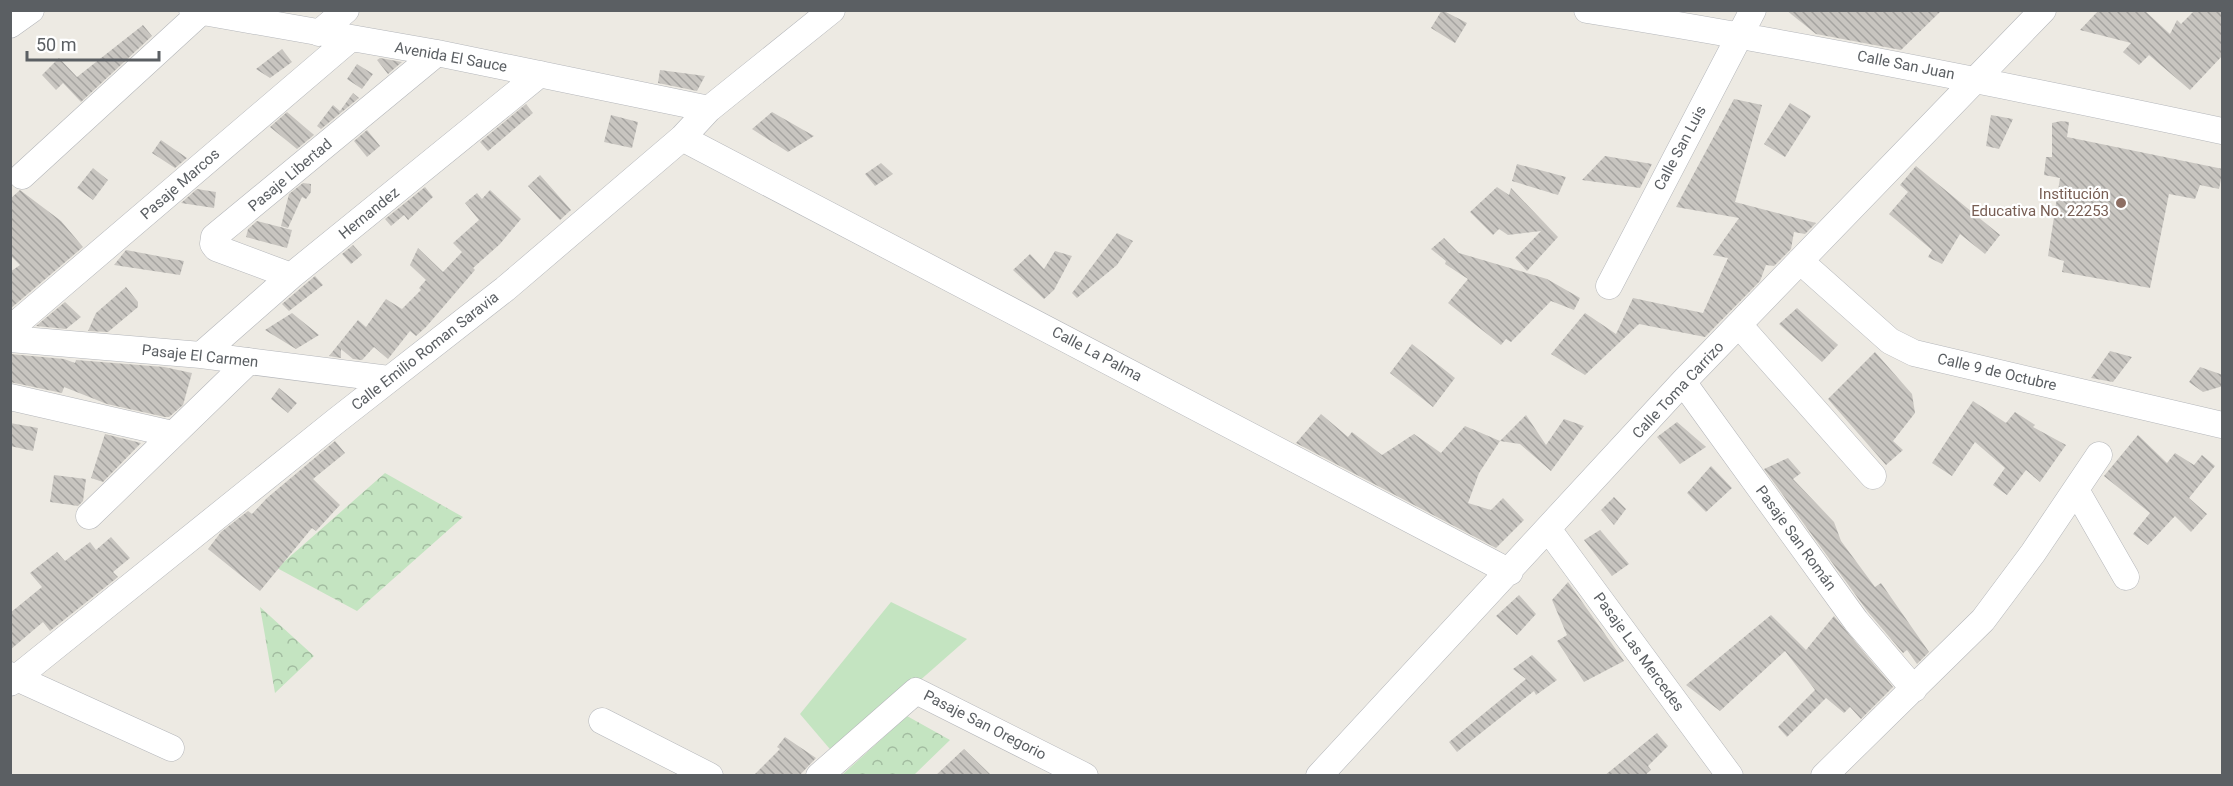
<svg xmlns="http://www.w3.org/2000/svg" width="2233" height="786" viewBox="0 0 2233 786" font-family="Roboto,sans-serif">
  <style>
    .green { fill: #c4e4c1 }
    .forest { fill: url(#forest-crowns) }
    .building { fill: url(#building-back-hatch) }
    .lines { fill: none; stroke-linecap: round; stroke-linejoin: round }
    .minor-casing { stroke: #b4b6ba; stroke-width: 27 }
    .minor { stroke: #fff; stroke-width: 26 }
    .education-dot { fill: #8d6e63; stroke: #fff; stroke-width: 2 }
    .labels { text-anchor: middle; dominant-baseline: central; stroke-width: 4.5; stroke-linejoin: round; paint-order: stroke }
    .street-label { font-size: 15px; fill: #5b5f63; stroke: #fff }
    .education-label { font-size: 15px; fill: #785e54; stroke: #fff; text-anchor: end }
  </style>
  <defs>
    <pattern id="forest-crowns" width="20" height="18" patternUnits="userSpaceOnUse" patternTransform="scale(1.5)"><rect width="20" height="18" fill="#c4e4c1"/><path d="M2 6a3 3 0 1 1 6 0M12 15a3 3 0 1 1 6 0" fill="none" stroke="#a2bca0"/></pattern>
    <pattern id="building-back-hatch" width="6" height="6" patternUnits="userSpaceOnUse" patternTransform="scale(1.5)"><rect width="6" height="6" fill="#c8c5c0"/><path d="M-1 5l2 2M0 0l6 6M5-1l2 2" fill="none" stroke="#a5a3a0"/></pattern>
  </defs>
  <rect width="100%" height="100%" fill="#edeae3"/>
  <!-- green -->
  <path class="green" d="M891,602L967,639L835,755L800,714Z"/>
  <!-- forest -->
  <path class="forest" d="M385,473L463,517L357,611L277,568Z
    M260,607L314,656L275,693Z
    M907,716L950,740L914,775H842Z"/>
  <!-- building -->
  <path class="building" d="M1442,10L1467,23L1455,43L1431,28Z
    M1786,10H1942L1901,50L1816,34Z
    M2099,10H2144L2170,34L2177,20L2181,24L2195,10H2223V55L2190,90L2149,55L2139,65L2123,52L2131,43L2080,30Z
    M143,25L152,36L81,102L63,83L56,90L42,75L59,58L77,77Z
    M282,49L292,62L270,78L256,69Z
    M380,58L402,62L388,74L377,60Z
    M357,64L373,74L362,89L347,79Z
    M660,70L705,76L697,91L658,83Z
    M353,93L359,98L321,129L317,126L333,105L340,111Z
    M1734,99L1762,105L1735,202L1816,223L1805,234L1794,232L1791,249L1774,266L1766,265L1760,281L1705,337L1639,324L1585,375L1551,354L1585,313L1616,334L1633,298L1703,313L1728,258L1713,255L1739,218L1676,207Z
    M1790,103L1811,116L1785,157L1764,144Z
    M526,104L533,113L488,151L480,142Z
    M287,112L314,135L297,149L270,127Z
    M772,112L814,136L788,152L752,129Z
    M611,115L638,122L632,148L604,142Z
    M1991,115L2013,119L1999,149L1986,146Z
    M2061,121L2069,122L2067,137L2223,169L2219,189L2200,185L2195,199L2169,194L2150,288L2062,272L2064,261L2048,256L2060,178L2044,175L2046,157H2052V123Z
    M367,130L380,146L367,157L354,141Z
    M161,140L187,158L175,168L152,153Z
    M1605,156L1652,164L1640,188L1582,180Z
    M881,163L893,174L875,186L865,174Z
    M1517,164L1566,177L1558,195L1512,181Z
    M1916,166L2000,235L1985,254L1960,234L1942,264L1928,257L1932,250L1889,214L1908,192L1900,185Z
    M93,168L108,180L93,200L77,188Z
    M540,175L571,210L560,220L528,186Z
    M303,183L311,184V192L306,199L302,197L288,228L281,226L289,194Z
    M425,187L433,197L408,220L404,215L391,226L385,219Z
    M1497,187L1509,195L1511,188L1558,237L1527,271L1515,258L1541,231L1508,235L1499,229L1493,235L1470,212Z
    M197,189L216,192L214,208L181,203Z
    M20,190L61,221L83,247L10,309V272L20,265L10,255V199Z
    M490,190L521,219L500,244L473,268L475,270L426,327L416,336L410,331L388,359L374,347L362,360L353,359L341,349V358L329,356L358,320L366,327L386,299L402,309L421,290L419,288L426,280L410,265L418,248L443,272L462,252L453,243L479,220L465,203L477,193L482,199Z
    M257,221L292,230L287,248L246,237L248,229Z
    M1117,233L1133,241L1117,265L1077,298L1072,293Z
    M1444,238L1459,253L1547,279L1580,298L1574,310L1551,301L1511,342L1506,339L1501,345L1448,303L1468,279L1445,264L1446,261L1431,249Z
    M353,245L362,255L351,264L342,254Z
    M126,250L184,261L180,275L114,265Z
    M1055,251L1072,256L1054,290L1044,299L1013,270L1030,254L1044,269Z
    M315,276L323,285L289,311L282,304Z
    M126,287L138,302V307L108,332L88,331L96,313Z
    M65,302L81,317L66,329L36,326Z
    M1797,308L1838,345L1822,362L1779,324Z
    M292,313L319,335L296,349L265,330Z
    M1412,344L1455,378L1433,407L1390,373Z
    M2110,351L2132,357L2113,382L2091,378Z
    M1875,352L1912,394L1915,413L1893,441L1903,450L1886,465L1828,399Z
    M10,354L64,359L75,363L76,360L164,367L192,373L183,405L169,417H165L107,404L64,387L62,393L10,382Z
    M2200,367L2223,375V386L2203,392L2189,382Z
    M279,388L297,403L288,413L271,399Z
    M1973,401L2006,423L2015,412L2035,425L2033,427L2066,445L2040,482L2026,470L2007,495L1993,485L2005,468L1975,442L1952,476L1932,463Z
    M1321,414L1348,437L1352,432L1382,455L1414,434L1441,453L1465,426L1500,441L1479,473L1468,503L1491,510L1503,498L1524,520L1496,548L1296,443Z
    M1526,415L1546,445L1564,419L1584,426L1551,471L1520,444L1500,441Z
    M1677,422L1706,447L1680,464L1657,437Z
    M10,423L38,428L33,451L10,446Z
    M105,434L141,443L103,482L91,478Z
    M2138,435L2167,463L2175,453L2194,465L2202,455L2215,466L2189,498L2207,514L2191,532L2175,516L2148,545L2133,534L2150,513L2104,476Z
    M335,441L345,453L313,479L340,505L316,531L312,528L260,591L208,549L221,532L248,511L252,514L267,498Z
    M1788,458L1801,473L1793,479L1834,522L1841,541L1875,587L1881,583L1929,652L1917,664L1907,650L1903,653L1868,612L1764,469Z
    M1711,466L1732,488L1706,512L1687,493Z
    M54,475L86,479L83,501L78,506L50,502Z
    M1614,497L1626,509L1614,525L1601,510Z
    M1600,530L1629,564L1612,576L1584,540Z
    M111,537L130,558L113,572L118,577L50,631L43,622L10,650V613L42,587L30,573L57,552L65,561L90,542L96,550Z
    M1568,582L1624,661L1584,682L1557,641L1567,635L1552,600Z
    M1519,595L1536,614L1517,635L1496,616Z
    M1771,615L1806,650L1834,616L1893,687L1861,719L1850,707L1844,713L1826,698L1787,737L1778,727L1815,690L1785,651L1720,711L1686,685Z
    M1532,655L1557,680L1536,695L1534,691L1457,752L1449,742L1526,679L1513,669Z
    M1657,733L1668,746L1648,766L1651,770L1644,776H1604Z
    M785,737L816,758L799,776H753L780,749L777,747Z
    M964,749L992,776H935Z"/>
  <g class="lines">
    <!-- minor casing -->
    <g class="minor-casing">
      <path id="minor" d="M192,10L437,53L709,109
        M1587,10C1801,44 2011,86 2222,131
        M10,25L31,10
        M319,33L346,10
        M682,138L1510,572
        M22,176L201,12
        M1800,261L1890,341L1914,353L2222,425
        M291,276L216,248L213,244L214,237L437,53
        M1609,286L1753,10
        M1739,325L1873,476
        M10,329L350,39
        M10,339L201,355L389,379
        M201,355L291,276L540,74
        M1683,382L1856,621L1914,689
        M10,397L172,434
        M2076,490L2126,577
        M89,516L249,361
        M1548,529L1730,776
        M10,675L171,748
        M10,683L336,421L505,289L682,138L709,109L832,10
        M602,721L710,776
        M819,776L916,691L1085,776
        M1319,776L1683,382L2043,10
        M1824,776L1983,620L2033,553L2099,455"/>
    </g>
    <!-- minor -->
    <use href="#minor" class="minor"/>
  </g>
  <!-- markers -->
  <circle class="education-dot" cx="2121" cy="203" r="6"/>
  <g class="labels">
    <!-- street labels -->
    <g class="street-label">
      <text transform="translate(451 57) rotate(10)">Avenida El Sauce</text>
      <text transform="translate(1906 65) rotate(11)">Calle San Juan</text>
      <text transform="translate(1680 148) rotate(-62)">Calle San Luis</text>
      <text transform="translate(290 175) rotate(-40)">Pasaje Libertad</text>
      <text transform="translate(180 184) rotate(-41)">Pasaje Marcos</text>
      <text transform="translate(369 213) rotate(-39)">Hernandez</text>
      <text transform="translate(425 351) rotate(-38)">Calle Emilio Roman Saravia</text>
      <text transform="translate(1097 354) rotate(28)">Calle La Palma</text>
      <text transform="translate(200 356) rotate(6)">Pasaje El Carmen</text>
      <text transform="translate(1997 372) rotate(13)">Calle 9 de Octubre</text>
      <text transform="translate(1678 390) rotate(-47)">Calle Toma Carrizo</text>
      <text transform="translate(1796 538) rotate(54)">Pasaje San Román</text>
      <text transform="translate(1639 652) rotate(54)">Pasaje Las Mercedes</text>
      <text transform="translate(985 725) rotate(27)">Pasaje San Oregorio</text>
    </g>
    <!-- education labels -->
    <g class="education-label">
      <text x="2109" y="194">Institución<tspan x="2109" dy="17">Educativa No. 22253</tspan></text>
    </g>
  </g>
  <!-- border -->
  <rect width="2233" height="786" fill="none" stroke="#5b5f63" stroke-width="24"/>
  <!-- scale -->
  <path d="M27 51v9h132v-9" fill="none" stroke="#5b5f63" stroke-width="3"/>
  <text x="36" y="51" font-size="18" fill="#5b5f63" stroke="#ffffff" stroke-width="4.5" paint-order="stroke">50 m</text>
</svg>
